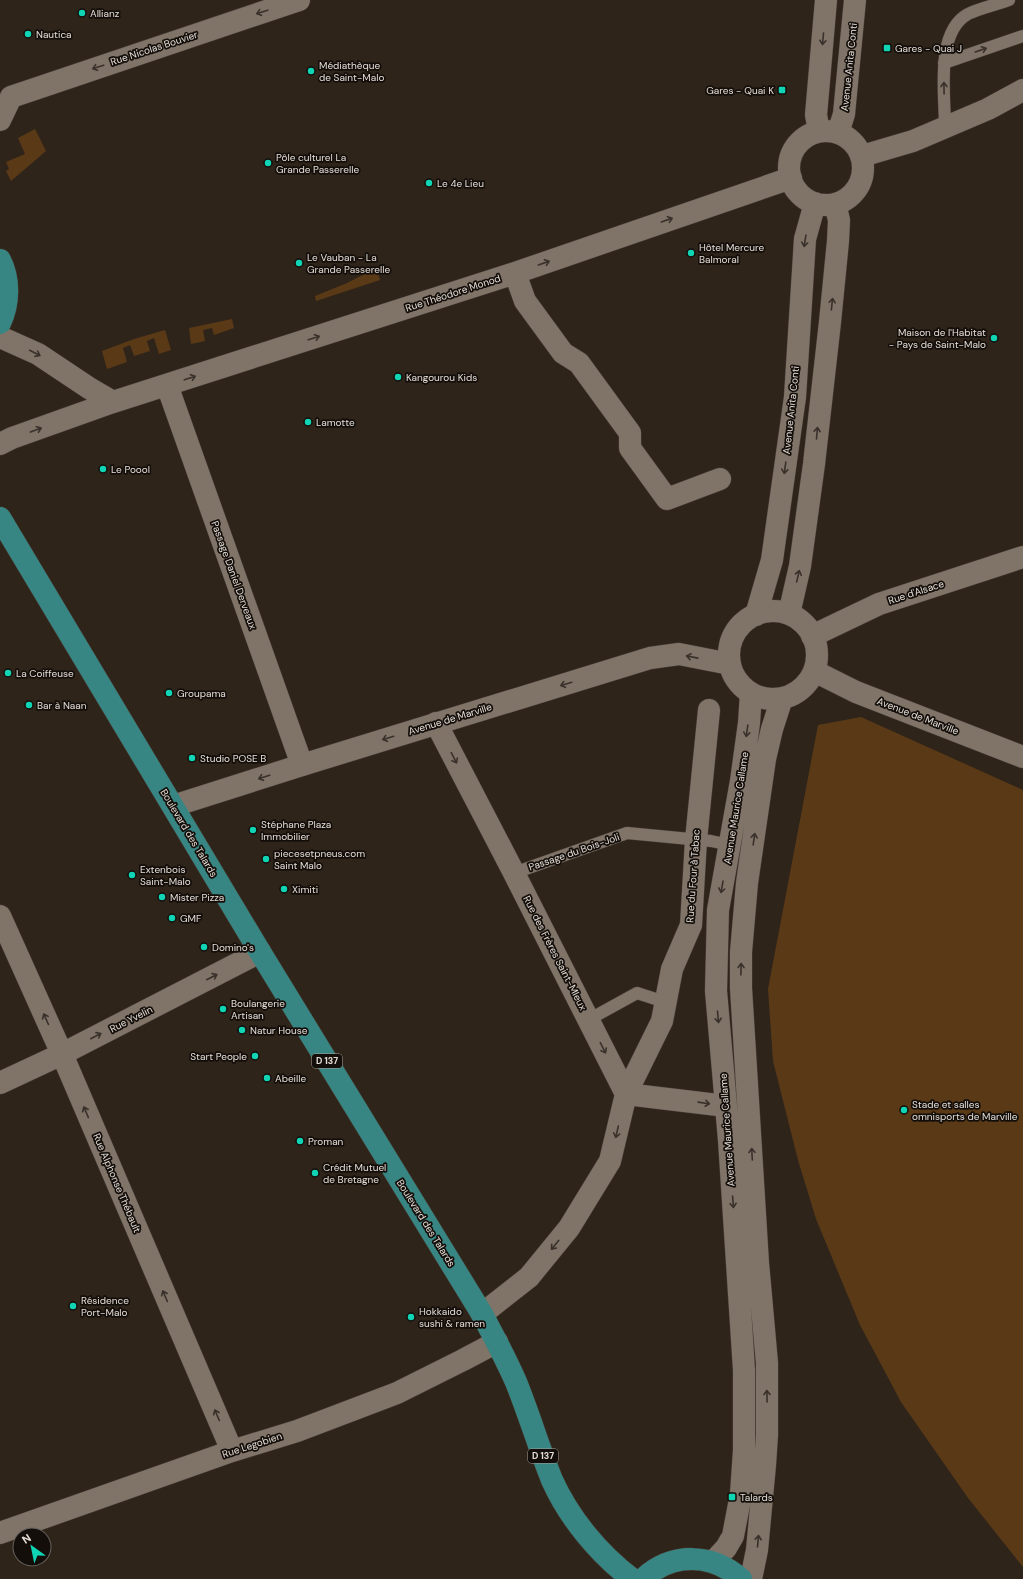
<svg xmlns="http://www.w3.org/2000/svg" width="1023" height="1579" viewBox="0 0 1023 1579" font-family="'DM Sans',sans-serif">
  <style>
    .green { fill: #5a3917 }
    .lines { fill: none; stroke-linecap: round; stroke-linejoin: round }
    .lane-casing { stroke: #483f37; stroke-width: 13 }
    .street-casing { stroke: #483f37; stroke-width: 23 }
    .secondary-casing { stroke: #483f37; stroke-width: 23 }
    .primary-casing { stroke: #483f37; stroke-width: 23 }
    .lane { stroke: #807368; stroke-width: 12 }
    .street { stroke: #807368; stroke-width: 22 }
    .secondary { stroke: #807368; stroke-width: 22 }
    .primary { stroke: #378683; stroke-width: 22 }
    .oneway { stroke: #39312b }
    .poi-dot { fill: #10d5b4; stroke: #130e0a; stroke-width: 1.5 }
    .labels { text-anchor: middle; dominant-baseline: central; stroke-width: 3.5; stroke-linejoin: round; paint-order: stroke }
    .shield { fill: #130e0a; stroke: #a69f9a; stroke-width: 1 }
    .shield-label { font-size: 9px; font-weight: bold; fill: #e5ddd7 }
    .poi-label { font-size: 10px; fill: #e5ddd7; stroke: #130e0a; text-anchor: start }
    .street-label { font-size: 10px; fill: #e5ddd7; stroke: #130e0a }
  </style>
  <rect width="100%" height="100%" fill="#2e241a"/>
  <!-- green -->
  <path class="green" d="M35,129L46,151L11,181L6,171L9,169L6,162L25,154L18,138Z
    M376,268L380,280L316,301L315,296L347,283Z
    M232,319L234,328L214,335L212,328L203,330L205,341L191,344L189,328Z
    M165,330L171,350L159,354L154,338L147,341L150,351L134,356L130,345L123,348L127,362L107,369L102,351L134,339Z
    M861,717L1023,790V1567L968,1498L901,1402L860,1325L816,1219L798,1160L773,1061L768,989L818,725Z"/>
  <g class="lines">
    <!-- lane casing -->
    <g class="lane-casing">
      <path id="lane" d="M944,63L1023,36
        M945,127C945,95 935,32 968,14C980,8 996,5 1009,0
        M514,873L627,833L711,841L730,845
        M588,1020L637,993L665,1002"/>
    </g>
    <!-- street casing -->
    <g class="street-casing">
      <path id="street" d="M0,120L11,97L299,0
        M862,156L913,141L988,109L1023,90
        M515,273L525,301L563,353L579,363L630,433V448L667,499L720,479
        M0,337L38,354L89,388L113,402
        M167,385L302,765
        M0,444L12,438L113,402L515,273L791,178
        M812,636L879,604L1023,557
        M436,723L514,873L626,1094L726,1106
        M0,916L62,1054L232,1451
        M0,1083L62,1054L260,952
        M482,1314L529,1277L569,1228L610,1161L626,1094L662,1021L672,969L691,925L696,840L709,710
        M0,1533L232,1451L297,1431L397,1393L463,1360L497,1342"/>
    </g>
    <!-- secondary casing -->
    <g class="secondary-casing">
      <path id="secondary" d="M819,131L816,115L826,0
        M789 168a37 37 0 1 1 74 0a37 37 0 1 1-74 0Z
        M838,133L844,114L855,0
        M729 655a44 44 0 1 1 88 0a44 44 0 1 1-88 0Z
        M789,614L800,566L814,464L830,322L838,241L839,220L835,204
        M756,615L772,560L795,397L805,239L815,203
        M814,671L856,692L1023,757
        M173,806L302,765L650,658L679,654L730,664
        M713,1562L726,1548L733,1536L741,1494L744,1450V1370L729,1140L716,991L718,910L741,781L749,723L751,693
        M751,1579L757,1550L765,1465L767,1435V1363L758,1263L748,1101L741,988V952L747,883L765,759L772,729L782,698"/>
    </g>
    <!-- primary casing -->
    <g class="primary-casing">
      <path id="primary" d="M0,260C10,279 9,304 0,323
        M0,518L260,952L482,1314C494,1337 506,1359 516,1382C529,1414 539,1448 552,1480C569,1518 599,1554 632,1579
        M643,1579C672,1552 712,1553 741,1579"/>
    </g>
    <!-- lane -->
    <use href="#lane" class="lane"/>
    <!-- street -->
    <use href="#street" class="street"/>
    <!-- secondary -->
    <use href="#secondary" class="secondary"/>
    <!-- primary -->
    <use href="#primary" class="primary"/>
  </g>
  <!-- one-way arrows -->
  <defs><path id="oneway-shaft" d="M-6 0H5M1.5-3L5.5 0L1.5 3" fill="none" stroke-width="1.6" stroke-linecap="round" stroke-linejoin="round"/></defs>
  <g class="oneway">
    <use href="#oneway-shaft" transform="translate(262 12) rotate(162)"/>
    <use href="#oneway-shaft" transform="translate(823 39) rotate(95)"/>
    <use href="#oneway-shaft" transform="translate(981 50) rotate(-19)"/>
    <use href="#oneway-shaft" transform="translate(98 67) rotate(162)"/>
    <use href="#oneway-shaft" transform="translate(944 88) rotate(-91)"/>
    <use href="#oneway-shaft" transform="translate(667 220) rotate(-19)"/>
    <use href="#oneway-shaft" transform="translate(805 241) rotate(99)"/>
    <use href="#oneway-shaft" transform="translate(544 263) rotate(-19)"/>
    <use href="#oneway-shaft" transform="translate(832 304) rotate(-84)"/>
    <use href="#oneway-shaft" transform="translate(314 338) rotate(-18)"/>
    <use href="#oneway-shaft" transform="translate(35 353) rotate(27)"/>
    <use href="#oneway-shaft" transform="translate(190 378) rotate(-18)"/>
    <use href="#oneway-shaft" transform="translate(36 430) rotate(-20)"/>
    <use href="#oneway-shaft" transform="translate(817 433) rotate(-85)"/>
    <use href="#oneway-shaft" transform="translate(785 468) rotate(98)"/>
    <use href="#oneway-shaft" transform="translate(798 576) rotate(-77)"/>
    <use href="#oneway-shaft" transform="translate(692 657) rotate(-169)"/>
    <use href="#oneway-shaft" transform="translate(566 684) rotate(163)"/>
    <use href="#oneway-shaft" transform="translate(747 731) rotate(98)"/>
    <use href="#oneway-shaft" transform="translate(388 738) rotate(163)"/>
    <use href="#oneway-shaft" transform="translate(454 758) rotate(63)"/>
    <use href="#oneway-shaft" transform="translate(264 777) rotate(162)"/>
    <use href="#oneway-shaft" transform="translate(754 839) rotate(-82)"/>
    <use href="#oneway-shaft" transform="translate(722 887) rotate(100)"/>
    <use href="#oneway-shaft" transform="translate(741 969) rotate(-89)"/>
    <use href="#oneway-shaft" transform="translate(212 977) rotate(-27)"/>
    <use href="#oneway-shaft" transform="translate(718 1017) rotate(85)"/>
    <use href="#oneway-shaft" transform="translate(46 1019) rotate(-114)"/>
    <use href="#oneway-shaft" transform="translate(96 1036) rotate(-27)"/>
    <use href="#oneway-shaft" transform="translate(603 1048) rotate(63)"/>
    <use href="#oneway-shaft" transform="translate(704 1103) rotate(8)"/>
    <use href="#oneway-shaft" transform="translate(86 1112) rotate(-113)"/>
    <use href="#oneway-shaft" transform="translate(617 1132) rotate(103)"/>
    <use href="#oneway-shaft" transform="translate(752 1154) rotate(-93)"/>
    <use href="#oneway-shaft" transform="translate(733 1202) rotate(86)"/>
    <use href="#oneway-shaft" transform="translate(555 1245) rotate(129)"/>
    <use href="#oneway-shaft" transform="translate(165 1296) rotate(-113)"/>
    <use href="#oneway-shaft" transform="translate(767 1396) rotate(-91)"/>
    <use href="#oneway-shaft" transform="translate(217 1415) rotate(-113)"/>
    <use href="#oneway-shaft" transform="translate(758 1541) rotate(-85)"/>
  </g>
  <!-- markers -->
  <g class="poi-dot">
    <circle cx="82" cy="13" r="4"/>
    <circle cx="28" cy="34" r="4"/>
    <rect x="883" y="44" width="8" height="8" rx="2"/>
    <circle cx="311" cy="71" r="4"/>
    <rect x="778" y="86" width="8" height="8" rx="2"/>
    <circle cx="268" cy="163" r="4"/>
    <circle cx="429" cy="183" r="4"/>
    <circle cx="691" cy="253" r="4"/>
    <circle cx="299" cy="263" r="4"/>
    <circle cx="994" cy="338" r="4"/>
    <circle cx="398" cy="377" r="4"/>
    <circle cx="308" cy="422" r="4"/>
    <circle cx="103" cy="469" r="4"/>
    <circle cx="8" cy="673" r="4"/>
    <circle cx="169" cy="693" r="4"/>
    <circle cx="29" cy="705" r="4"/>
    <circle cx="192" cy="758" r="4"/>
    <circle cx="253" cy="830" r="4"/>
    <circle cx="266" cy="859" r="4"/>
    <circle cx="132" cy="875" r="4"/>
    <circle cx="284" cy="889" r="4"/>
    <circle cx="162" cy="897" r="4"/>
    <circle cx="172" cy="918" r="4"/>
    <circle cx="204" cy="947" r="4"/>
    <circle cx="223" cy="1009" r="4"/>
    <circle cx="242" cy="1030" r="4"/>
    <circle cx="255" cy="1056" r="4"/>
    <circle cx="267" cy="1078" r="4"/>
    <circle cx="904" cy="1110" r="4"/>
    <circle cx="300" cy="1141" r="4"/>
    <circle cx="315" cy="1173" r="4"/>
    <circle cx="73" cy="1306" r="4"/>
    <circle cx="411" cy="1317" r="4"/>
    <rect x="728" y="1493" width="8" height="8" rx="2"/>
  </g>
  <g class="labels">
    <!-- shield labels -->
    <g class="shield">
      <rect x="312" y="1054" width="30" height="14" rx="3"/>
      <rect x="528" y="1449" width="30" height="14" rx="3"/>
    </g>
    <g class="shield-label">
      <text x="327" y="1061">D 137</text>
      <text x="543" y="1456">D 137</text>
    </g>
    <!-- poi labels -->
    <g class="poi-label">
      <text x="90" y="13">Allianz</text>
      <text x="36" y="34">Nautica</text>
      <text x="895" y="48">Gares - Quai J</text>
      <text x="319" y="65">Médiathèque<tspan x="319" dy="12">de Saint-Malo</tspan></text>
      <text x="774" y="90" text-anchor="end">Gares - Quai K</text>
      <text x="276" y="157">Pôle culturel La<tspan x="276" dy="12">Grande Passerelle</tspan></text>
      <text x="437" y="183">Le 4e Lieu</text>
      <text x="699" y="247">Hôtel Mercure<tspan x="699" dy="12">Balmoral</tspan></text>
      <text x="307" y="257">Le Vauban - La<tspan x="307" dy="12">Grande Passerelle</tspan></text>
      <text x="986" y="332" text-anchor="end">Maison de l'Habitat<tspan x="986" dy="12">- Pays de Saint-Malo</tspan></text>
      <text x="406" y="377">Kangourou Kids</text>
      <text x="316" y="422">Lamotte</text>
      <text x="111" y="469">Le Poool</text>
      <text x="16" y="673">La Coiffeuse</text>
      <text x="177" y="693">Groupama</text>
      <text x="37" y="705">Bar à Naan</text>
      <text x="200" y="758">Studio POSE B</text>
      <text x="261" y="824">Stéphane Plaza<tspan x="261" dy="12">Immobilier</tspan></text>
      <text x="274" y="853">piecesetpneus.com<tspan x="274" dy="12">Saint Malo</tspan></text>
      <text x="140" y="869">Extenbois<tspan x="140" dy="12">Saint-Malo</tspan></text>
      <text x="292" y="889">Ximiti</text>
      <text x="170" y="897">Mister Pizza</text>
      <text x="180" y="918">GMF</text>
      <text x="212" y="947">Domino's</text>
      <text x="231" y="1003">Boulangerie<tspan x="231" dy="12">Artisan</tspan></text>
      <text x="250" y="1030">Natur House</text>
      <text x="247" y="1056" text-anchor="end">Start People</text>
      <text x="275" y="1078">Abeille</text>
      <text x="912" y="1104">Stade et salles<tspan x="912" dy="12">omnisports de Marville</tspan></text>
      <text x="308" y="1141">Proman</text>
      <text x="323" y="1167">Crédit Mutuel<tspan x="323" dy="12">de Bretagne</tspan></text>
      <text x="81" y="1300">Résidence<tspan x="81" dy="12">Port-Malo</tspan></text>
      <text x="419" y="1311">Hokkaido<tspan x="419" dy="12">sushi &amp; ramen</tspan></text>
      <text x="740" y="1497">Talards</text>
    </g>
    <!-- street labels -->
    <g class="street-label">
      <text transform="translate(154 48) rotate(-18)">Rue Nicolas Bouvier</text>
      <text transform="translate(849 67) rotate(-84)">Avenue Anita Conti</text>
      <text transform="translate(453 293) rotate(-18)">Rue Théodore Monod</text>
      <text transform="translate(791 410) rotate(-84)">Avenue Anita Conti</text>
      <text transform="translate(234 575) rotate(70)">Passage Daniel Derveaux</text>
      <text transform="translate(916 592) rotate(-18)">Rue d'Alsace</text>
      <text transform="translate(918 716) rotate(21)">Avenue de Marville</text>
      <text transform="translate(450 719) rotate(-17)">Avenue de Marville</text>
      <text transform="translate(736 808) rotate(-81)">Avenue Maurice Callame</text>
      <text transform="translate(189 833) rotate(59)">Boulevard des Talards</text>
      <text transform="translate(574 852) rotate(-19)">Passage du Bois-Joli</text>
      <text transform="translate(693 876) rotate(-86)">Rue du Four à Tabac</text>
      <text transform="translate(555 953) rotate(63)">Rue des Frères Saint-Mleux</text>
      <text transform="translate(131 1019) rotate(-27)">Rue Yvelin</text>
      <text transform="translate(727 1130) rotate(-94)">Avenue Maurice Callame</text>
      <text transform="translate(117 1183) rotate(67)">Rue Alphonse Thébault</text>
      <text transform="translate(426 1223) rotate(58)">Boulevard des Talards</text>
      <text transform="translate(252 1445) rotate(-18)">Rue Legobien</text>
    </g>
  </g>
  <!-- north arrow -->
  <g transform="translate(32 1547) rotate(327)"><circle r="19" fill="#130e0a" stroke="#67615c"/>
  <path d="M0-3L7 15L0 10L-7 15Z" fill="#10d5b4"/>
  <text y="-6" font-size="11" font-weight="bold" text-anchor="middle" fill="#e5ddd7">N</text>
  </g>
</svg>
